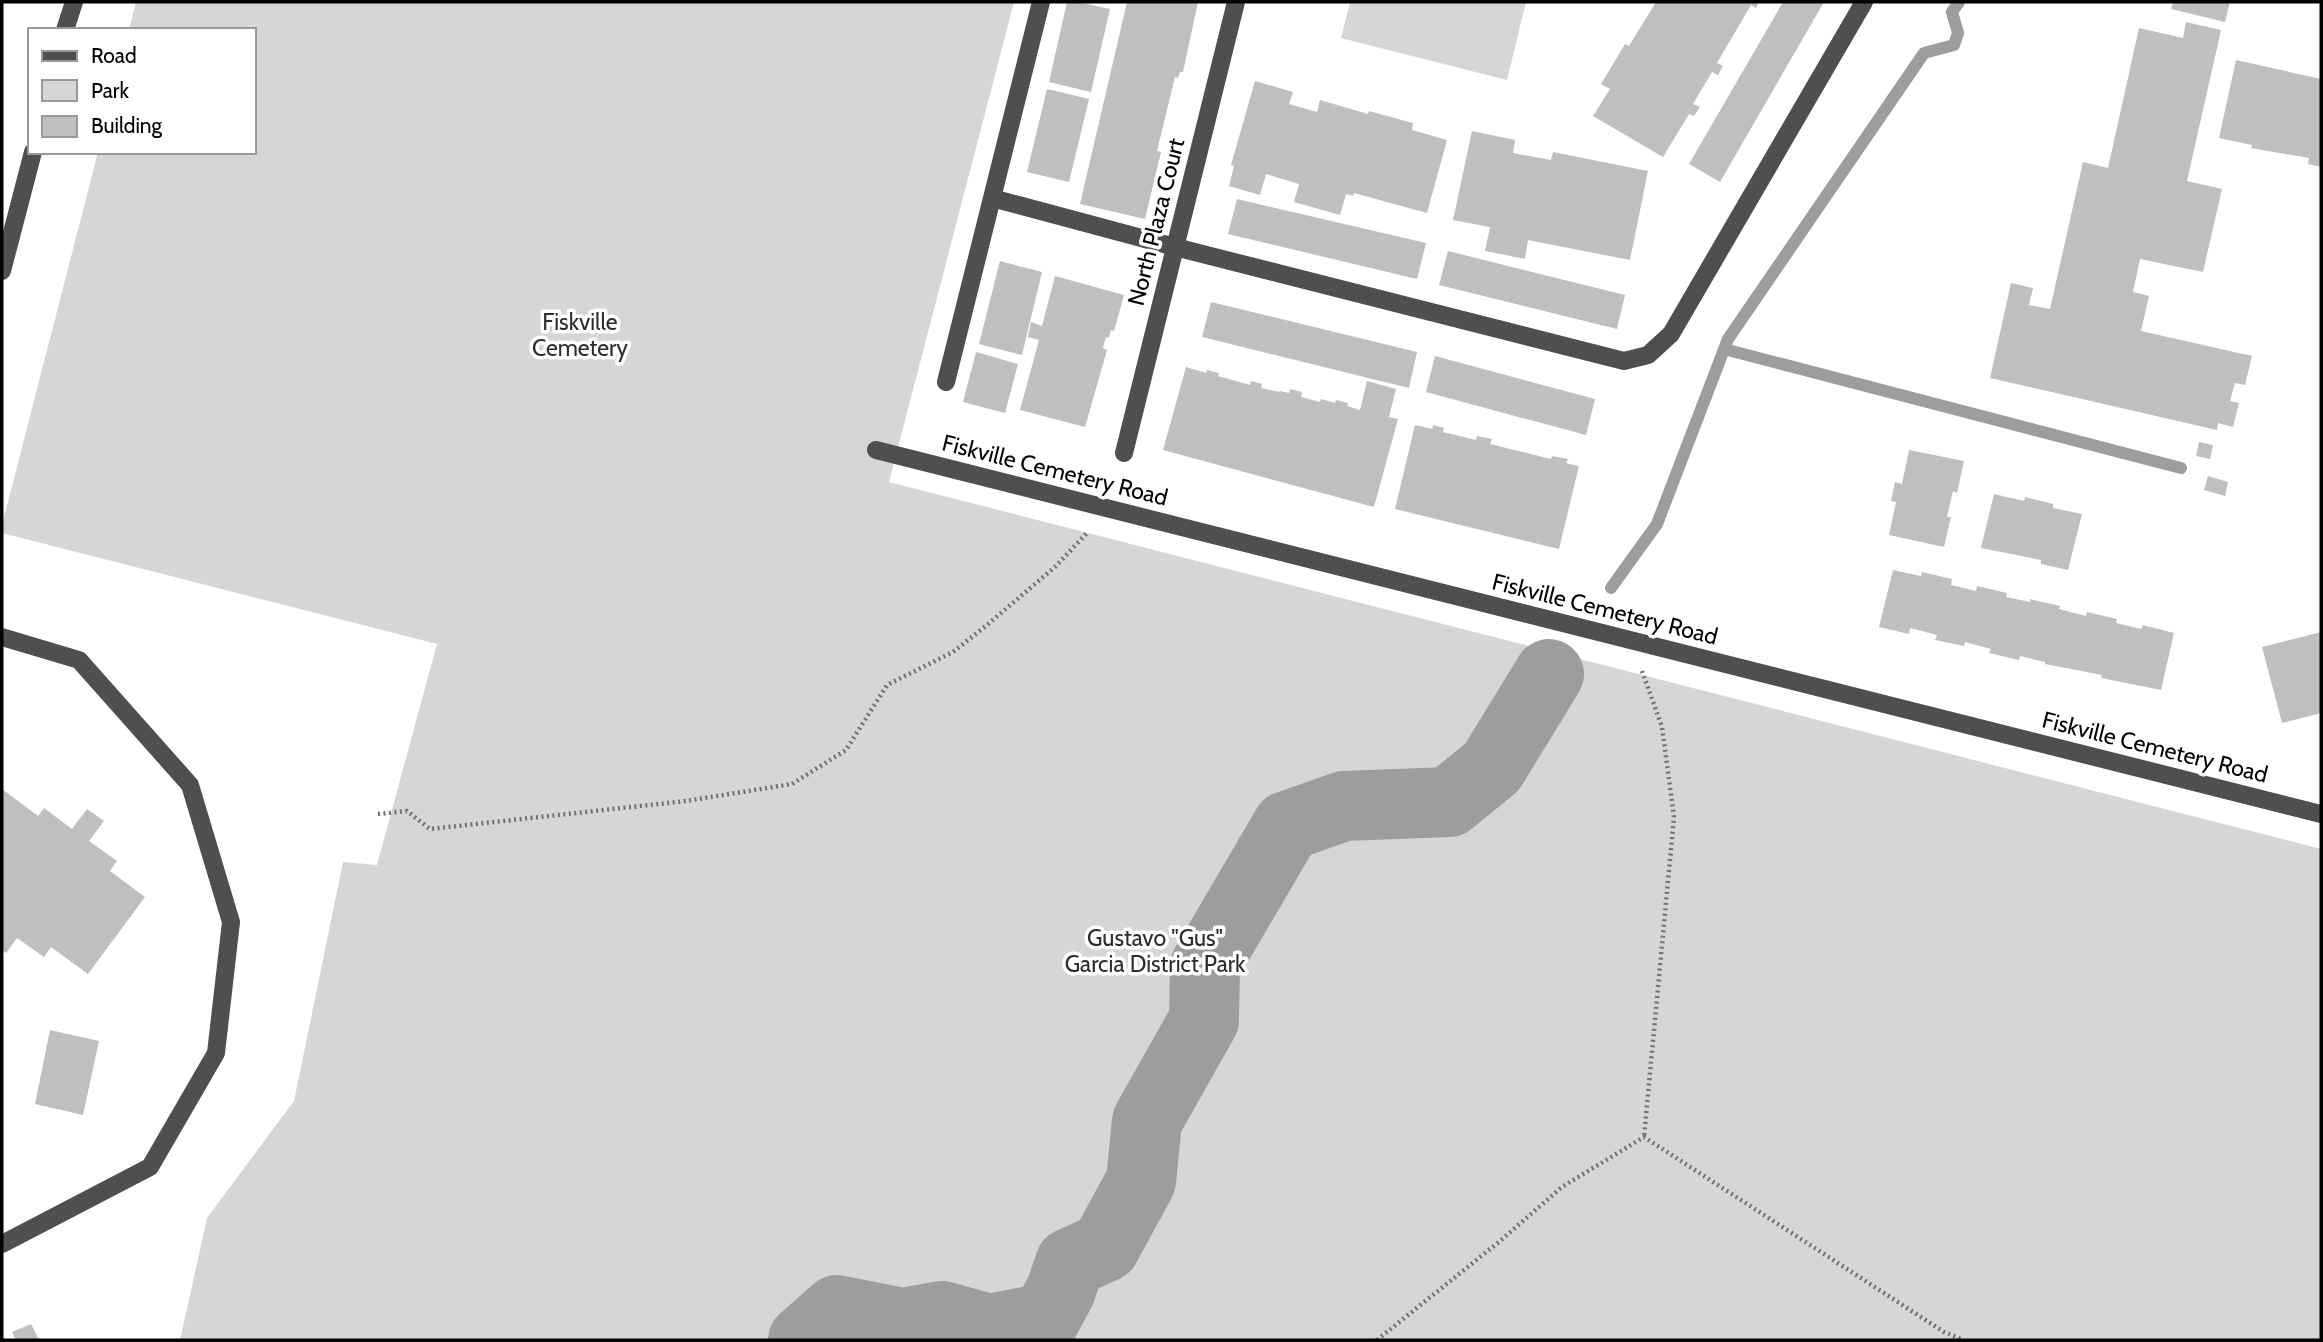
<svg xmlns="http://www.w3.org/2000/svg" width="2323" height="1342" viewBox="0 0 2323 1342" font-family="Cabin,sans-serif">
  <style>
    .green { fill: #d6d6d6 }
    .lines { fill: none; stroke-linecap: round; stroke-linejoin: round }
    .stream { stroke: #9d9d9d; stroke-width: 12 }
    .river { stroke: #9d9d9d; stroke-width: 70 }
    .building { fill: #bfbfbf }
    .path { stroke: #717171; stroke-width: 4.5; stroke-dasharray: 2 3.5; stroke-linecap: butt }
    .minor { stroke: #4f4f4f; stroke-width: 18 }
    .labels { text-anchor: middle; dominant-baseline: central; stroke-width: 7; stroke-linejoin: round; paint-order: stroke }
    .street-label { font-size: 23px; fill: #000; stroke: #fff }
    .park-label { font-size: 23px; fill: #2d2d2d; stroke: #fff }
  </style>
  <rect width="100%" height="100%" fill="#fff"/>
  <!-- green -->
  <path class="green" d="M136,2H1014L889,482L2321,849V1340H180L207,1218L294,1101L343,862L377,865L437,644L2,533V525L98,152H254V30H129Z
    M1350,2H1526L1507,80L1341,38Z"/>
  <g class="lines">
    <!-- stream -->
    <path class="stream" d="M1724,349L2181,468
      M1611,588L1657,524L1728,339L1924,53L1954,45L1958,33L1952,12L1959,2"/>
    <!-- river -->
    <path class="river" d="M803,1340L837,1310L903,1323L942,1316L989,1329L1046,1318L1061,1290L1070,1263L1105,1247L1141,1181L1147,1121L1204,1020L1205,966L1287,826L1344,806L1449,802L1492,767L1549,674"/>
  </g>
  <!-- building -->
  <path class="building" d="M1067,2H1078L1110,9L1091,92L1049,82Z
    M1127,2H1198L1183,72H1180L1178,78L1175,77L1157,151L1161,152L1145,219L1080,204Z
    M1656,2H1759L1756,8L1751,5L1717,63L1723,66L1718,75L1712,72L1693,104L1700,107L1694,116L1689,114L1663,157L1593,116L1610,89L1601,84L1625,44L1629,46Z
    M1783,2H1824L1720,182L1689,164Z
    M2173,2H2230L2225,22L2171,9Z
    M2186,22L2221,30L2187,181L2222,189L2203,272L2140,259L2133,292L2149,296L2141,331L2252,356L2245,385L2235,383L2230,401L2239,403L2233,427L2218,423L2217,430L1990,378L2011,283L2033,288L2029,305L2050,309L2083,162L2108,168L2139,28L2183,38Z
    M2236,60L2321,79V167L2308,164L2309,158L2251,148L2252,145L2219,138Z
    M1255,81L1293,92L1289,104L1317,112L1320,100L1368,114L1369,111L1413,123L1412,130L1447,140L1427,213L1354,193L1353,196L1346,194L1340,215L1294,202L1299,184L1266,174L1260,195L1229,186L1234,166L1231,165Z
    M1047,89L1089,99L1069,182L1027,172Z
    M1472,131L1515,140L1513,153L1551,160L1553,152L1648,171L1630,260L1528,240L1525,259L1485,251L1490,227L1453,220Z
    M1237,199L1426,243L1417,279L1228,234Z
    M1448,251L1625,295L1617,329L1439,285Z
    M1000,261L1042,272L1022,355L979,344Z
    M1055,276L1124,295L1114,331L1111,330L1109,338L1106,337L1103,348L1107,350L1085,427L1020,410L1039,340L1028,337L1031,322L1042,326Z
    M1211,302L1417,352L1409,388L1202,337Z
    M976,352L1018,364L1005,413L963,402Z
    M1435,356L1595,399L1586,435L1426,392Z
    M1186,367L1206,373L1207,370L1219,373L1218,376L1250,385L1251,381L1262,384L1261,388L1279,392L1280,391L1289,393L1290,389L1302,392L1301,397L1320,402L1321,399L1335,403L1336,400L1348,403L1347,406L1360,410L1367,381L1396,389L1389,417L1398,419L1374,507L1163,450Z
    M1415,425L1432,429L1433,425L1444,428L1443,432L1476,440L1477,436L1492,439L1490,444L1551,459L1552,456L1568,459L1566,463L1579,466L1559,549L1395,509Z
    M2199,442L2213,445L2210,459L2196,456Z
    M1909,450L1964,461L1957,493L1953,491L1947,517H1951L1944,547L1889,535L1896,502L1891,501L1895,482L1902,484Z
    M2208,476L2228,482L2225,496L2204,490Z
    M1994,494L2024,501L2025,497L2053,504V508L2082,514L2068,570L2041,564V560L1981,548Z
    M1893,570L1921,576L1922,572L1952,579L1951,585L1976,591L1977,586L2007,593L2006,597L2030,602V599L2060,606L2059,609L2086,616L2087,612L2117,619L2116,623L2141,629L2143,625L2174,633L2161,690L2101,678L2102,675L2045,664V662L2020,656L2019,660L1989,653L1991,649L1965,642L1964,646L1935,640L1937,635L1910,628L1909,634L1879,627Z
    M2321,632V713L2282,723L2262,647Z
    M2,789L38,816L44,808L72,829L87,809L104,821L89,841L117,861L110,871L145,897L88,974L51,947L44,957L17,938L6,953L2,950Z
    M50,1030L99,1041L83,1115L35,1104Z
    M31,1324L39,1340H16L12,1332Z"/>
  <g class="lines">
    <!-- path -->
    <path class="path" d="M1642,671L1662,727L1674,817L1644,1137
      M378,814L407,811L430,829L686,801L792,784L846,750L887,685L953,652L987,625L1055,567L1087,533
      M1377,1340L1500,1241L1562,1187L1644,1137L1944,1332L1963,1340"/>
    <!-- minor -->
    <path class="minor" d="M65,30L74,2
      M992,198L1175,247L1624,361L1648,355L1671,334L1864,2
      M2,271L33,152
      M946,382L1041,2
      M876,450L2321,814
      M1124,453L1236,2
      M2,637L79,660L190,785L231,922L216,1053L150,1167L2,1244"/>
  </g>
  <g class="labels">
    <!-- street labels -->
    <g class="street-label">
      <text transform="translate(1156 222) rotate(-76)">North Plaza Court</text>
      <text transform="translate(1055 470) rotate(14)">Fiskville Cemetery Road</text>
      <text transform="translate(1605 609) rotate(14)">Fiskville Cemetery Road</text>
      <text transform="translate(2155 747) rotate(14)">Fiskville Cemetery Road</text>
    </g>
    <!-- park labels -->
    <g class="park-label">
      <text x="580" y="322">Fiskville<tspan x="580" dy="26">Cemetery</tspan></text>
      <text x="1155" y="938">Gustavo "Gus"<tspan x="1155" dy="26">Garcia District Park</tspan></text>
    </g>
  </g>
  <!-- border -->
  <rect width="2323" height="1342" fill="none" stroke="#000000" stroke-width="7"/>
  <!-- legend -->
  <rect x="28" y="28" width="228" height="126" fill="#ffffff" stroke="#999999" stroke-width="2"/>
  <rect x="42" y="51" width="35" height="10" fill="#4f4f4f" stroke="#999999" stroke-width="2"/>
  <text x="91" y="63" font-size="21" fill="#000000">Road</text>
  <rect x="42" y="80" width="35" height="21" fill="#d6d6d6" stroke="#999999" stroke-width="2"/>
  <text x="91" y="98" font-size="21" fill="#000000">Park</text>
  <rect x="42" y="116" width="35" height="21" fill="#bfbfbf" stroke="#999999" stroke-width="2"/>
  <text x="91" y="133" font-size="21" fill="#000000">Building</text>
</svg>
